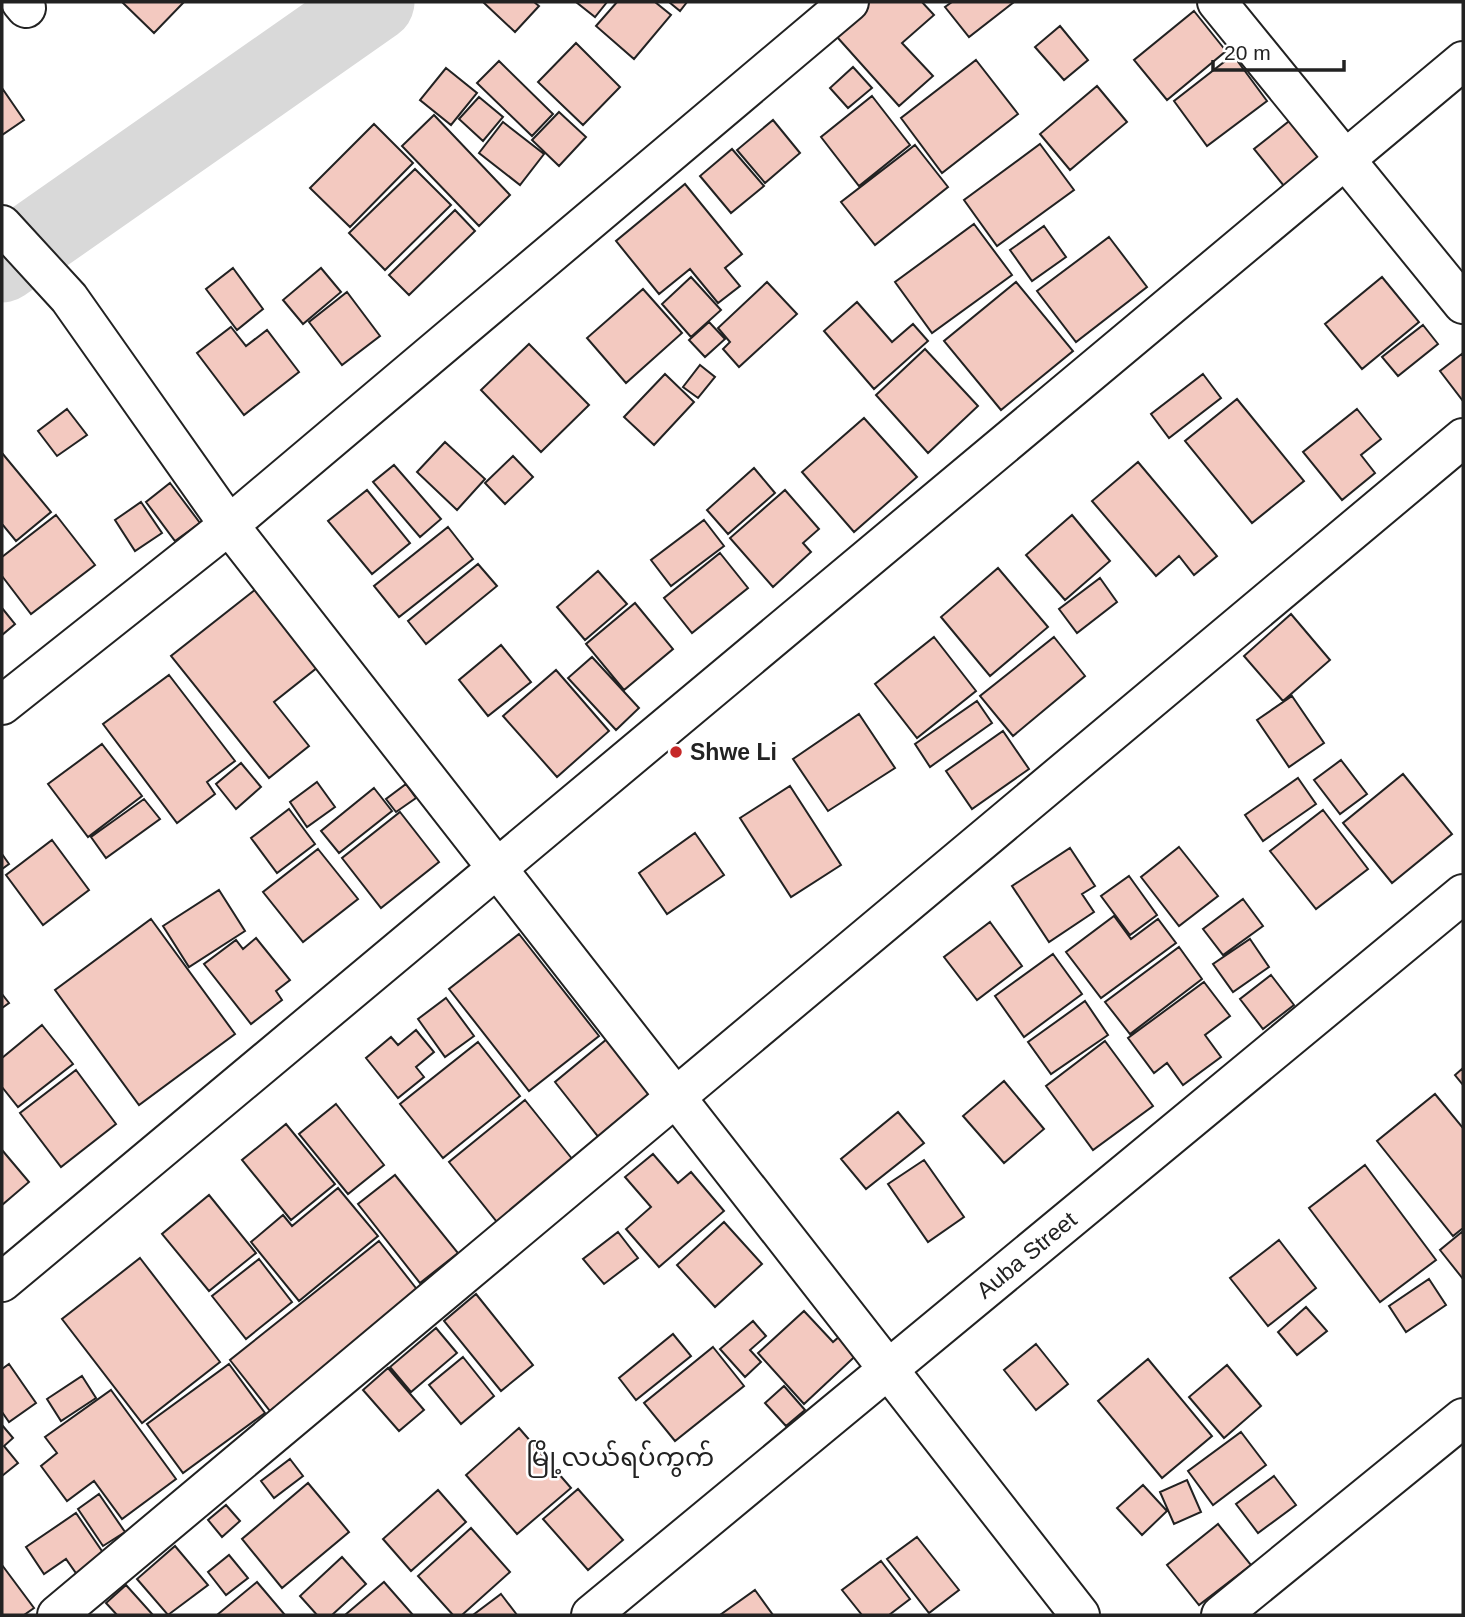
<svg xmlns="http://www.w3.org/2000/svg" width="1465" height="1617" viewBox="0 0 1465 1617" font-family="Helvetica,'Noto Sans Myanmar',sans-serif">
  <style>
    .lines { fill: none; stroke-linecap: round; stroke-linejoin: round }
    .river { stroke: #d9d9d9; stroke-width: 79 }
    .building { fill: #f3c9c0; stroke: #222; stroke-width: 2 }
    .minor-casing { stroke: #222; stroke-width: 42 }
    .minor { stroke: #fff; stroke-width: 38 }
    .poi-dot { fill: #c62828; stroke: #fff; stroke-width: 2.5 }
    .labels { text-anchor: middle; dominant-baseline: central; stroke-width: 5; stroke-linejoin: round; paint-order: stroke }
    .poi-label { font-size: 23px; font-weight: bold; fill: #222; stroke: #fff; text-anchor: start }
    .street-label { font-size: 23px; fill: #222; stroke: #fff }
    .quarter-label { font-size: 26px; fill: #222; stroke: #fff }
  </style>
  <rect width="100%" height="100%" fill="#fff"/>
  <g class="lines">
    <!-- river -->
    <path class="river" d="M2,263L375,2"/>
  </g>
  <!-- building -->
  <path class="building" d="M122,2H184L154,33Z
    M483,2H534L539,6L515,32Z
    M576,2H607L595,17Z
    M617,2H655L671,15L634,59L596,26Z
    M669,2H687L680,11Z
    M858,2H922L934,15L902,43L933,76L899,106L829,28Z
    M952,2H1014L969,37L945,7Z
    M1194,11L1226,51L1167,100L1134,60Z
    M1060,26L1088,60L1064,80L1035,47Z
    M576,43L620,87L583,125L538,82Z
    M1233,55L1267,101L1207,146L1174,101Z
    M976,60L1018,114L942,173L901,118Z
    M499,61L553,114L532,136L477,83Z
    M853,67L872,88L848,108L830,88Z
    M446,68L477,93L451,125L420,100Z
    M1097,86L1127,122L1070,170L1040,134Z
    M2,88L24,120L2,135Z
    M872,96L910,145L859,186L821,137Z
    M479,97L503,117L483,141L459,119Z
    M559,112L586,137L559,166L532,140Z
    M434,115L510,195L479,226L402,146Z
    M1293,118L1323,155L1284,186L1254,149Z
    M773,120L800,153L765,183L737,150Z
    M503,122L544,154L520,185L479,153Z
    M374,124L413,163L350,227L310,188Z
    M1040,144L1074,190L997,246L964,200Z
    M915,145L948,187L875,245L841,202Z
    M732,149L764,186L731,213L700,176Z
    M415,169L451,205L385,270L349,233Z
    M685,184L742,254L725,268L740,286L718,303L690,269L659,294L616,241Z
    M455,210L475,231L409,295L389,275Z
    M974,224L1012,275L932,333L895,282Z
    M1044,226L1066,257L1032,281L1010,250Z
    M1109,237L1147,287L1076,342L1037,291Z
    M233,268L263,309L237,330L206,289Z
    M321,268L341,292L303,324L283,300Z
    M691,277L721,310L691,337L662,304Z
    M1382,277L1419,322L1362,369L1325,324Z
    M767,282L797,314L739,367L723,349L730,342L718,328Z
    M1016,282L1073,351L1001,410L944,341Z
    M643,289L682,333L626,383L587,338Z
    M347,292L380,336L342,365L309,322Z
    M857,302L892,342L913,324L928,341L874,389L824,331Z
    M709,322L725,339L705,357L689,340Z
    M1423,325L1438,344L1398,376L1382,357Z
    M231,327L246,346L267,330L299,372L244,415L197,353Z
    M529,344L589,405L541,452L481,390Z
    M925,349L978,406L928,453L876,395Z
    M1463,353V401L1440,371Z
    M700,365L715,377L698,398L683,387Z
    M665,374L694,402L654,445L624,417Z
    M1203,374L1221,398L1169,438L1151,414Z
    M1237,399L1304,481L1252,523L1185,441Z
    M67,409L87,435L57,456L38,431Z
    M1357,409L1381,439L1361,455L1375,473L1342,500L1303,452Z
    M864,418L917,477L854,532L802,472Z
    M445,442L485,479L457,510L417,472Z
    M2,453L51,512L16,541L2,524Z
    M513,456L533,477L505,504L485,483Z
    M1138,462L1217,556L1194,575L1179,556L1156,576L1092,501Z
    M394,465L441,519L420,537L373,482Z
    M754,468L775,493L728,534L707,510Z
    M170,483L200,523L175,541L146,502Z
    M367,490L410,543L372,574L328,521Z
    M785,490L819,529L803,543L811,552L773,587L730,538Z
    M141,502L162,533L135,551L115,520Z
    M56,515L95,565L31,614L2,576V557Z
    M1072,515L1110,561L1065,600L1026,555Z
    M704,520L724,546L671,586L651,560Z
    M448,527L473,559L399,617L374,586Z
    M720,553L748,588L692,633L664,598Z
    M478,564L497,586L426,644L408,621Z
    M998,568L1048,627L990,676L941,617Z
    M598,571L627,604L585,640L557,607Z
    M1100,578L1117,602L1077,633L1059,609Z
    M256,589L318,667L274,702L309,746L269,778L171,656Z
    M635,603L673,649L624,690L586,644Z
    M2,608L15,624L2,635Z
    M1291,614L1330,660L1283,701L1244,656Z
    M934,637L976,691L917,738L875,684Z
    M1054,637L1085,676L1013,736L980,696Z
    M501,645L531,682L488,716L459,680Z
    M592,657L639,708L616,730L568,678Z
    M556,670L609,731L557,777L503,716Z
    M169,675L235,761L207,782L215,794L177,823L103,724Z
    M1292,696L1324,743L1289,767L1257,720Z
    M977,701L992,723L930,767L915,744Z
    M859,714L895,768L828,811L793,759Z
    M1003,731L1029,769L972,809L946,771Z
    M102,744L142,796L88,837L48,784Z
    M1341,760L1367,794L1340,814L1314,780Z
    M241,763L261,787L236,809L216,784Z
    M1403,774L1452,834L1392,883L1343,823Z
    M1298,778L1316,804L1263,841L1245,815Z
    M317,782L335,807L307,827L290,802Z
    M406,784L416,798L396,812L386,799Z
    M790,786L841,865L791,897L740,818Z
    M374,788L392,811L339,853L321,831Z
    M144,799L160,819L106,858L91,837Z
    M289,809L315,844L277,873L251,838Z
    M1323,810L1368,869L1316,909L1270,851Z
    M400,812L439,862L381,908L342,858Z
    M695,833L724,875L667,914L639,873Z
    M52,840L89,890L43,925L6,875Z
    M1179,847L1218,896L1179,926L1141,877Z
    M1070,848L1095,886L1082,894L1094,912L1049,942L1012,886Z
    M318,849L358,899L303,942L263,892Z
    M2,854L9,864L2,869Z
    M1129,876L1157,915L1130,935L1101,896Z
    M219,890L245,931L189,967L163,926Z
    M1243,899L1263,926L1223,955L1203,929Z
    M1114,916L1131,939L1158,919L1176,943L1101,998L1066,952Z
    M151,919L235,1034L139,1105L55,990Z
    M990,922L1022,966L977,1000L944,957Z
    M519,934L599,1036L529,1091L449,989Z
    M256,938L290,980L276,991L282,1000L251,1024L204,964L236,940L243,949Z
    M1250,939L1269,967L1233,992L1213,964Z
    M1179,947L1202,979L1130,1034L1105,1002Z
    M1053,954L1082,994L1024,1037L995,996Z
    M1271,975L1294,1005L1263,1029L1240,999Z
    M1204,982L1230,1016L1205,1035L1221,1057L1183,1085L1167,1063L1154,1073L1128,1038Z
    M2,994L9,1003L2,1008Z
    M446,998L474,1036L445,1057L418,1019Z
    M1085,1001L1108,1035L1051,1074L1028,1042Z
    M42,1025L73,1064L18,1107L2,1087V1058Z
    M416,1030L434,1052L416,1067L424,1077L398,1098L366,1058L391,1037L398,1045Z
    M607,1039L653,1096L600,1139L555,1082Z
    M1105,1041L1153,1106L1093,1150L1046,1086Z
    M478,1042L520,1096L443,1158L400,1104Z
    M1463,1068V1085L1455,1075Z
    M76,1070L116,1124L61,1167L20,1113Z
    M1004,1081L1044,1129L1004,1163L963,1116Z
    M1435,1094L1463,1128V1228L1453,1236L1377,1141Z
    M525,1100L573,1160L497,1222L449,1162Z
    M336,1104L384,1165L348,1194L299,1134Z
    M898,1112L924,1143L866,1189L841,1159Z
    M286,1124L335,1184L291,1220L242,1160Z
    M2,1150L29,1182L2,1205Z
    M653,1154L678,1183L691,1172L724,1211L659,1267L626,1229L651,1207L625,1177Z
    M924,1160L964,1217L928,1242L888,1184Z
    M1365,1165L1436,1260L1380,1302L1309,1208Z
    M395,1175L458,1253L420,1283L358,1204Z
    M338,1188L378,1236L299,1301L251,1242L283,1215L292,1226Z
    M209,1195L256,1253L209,1291L162,1234Z
    M724,1222L762,1264L715,1307L677,1265Z
    M1463,1231V1279L1440,1250Z
    M618,1232L638,1258L604,1284L583,1259Z
    M1279,1240L1316,1288L1268,1326L1230,1278Z
    M379,1241L419,1292L270,1411L230,1360Z
    M140,1258L220,1362L142,1423L62,1319Z
    M259,1259L292,1302L246,1339L212,1296Z
    M1429,1279L1446,1305L1406,1332L1389,1306Z
    M476,1294L533,1365L501,1391L444,1321Z
    M1306,1307L1327,1331L1297,1355L1278,1332Z
    M804,1311L833,1342L848,1329L865,1347L804,1404L758,1353Z
    M753,1321L766,1336L750,1350L761,1362L745,1377L720,1349Z
    M436,1328L457,1353L411,1392L390,1367Z
    M673,1334L691,1356L636,1400L619,1378Z
    M1036,1344L1068,1384L1036,1410L1004,1370Z
    M713,1347L744,1386L675,1441L644,1403Z
    M463,1357L494,1396L461,1424L429,1385Z
    M1148,1359L1212,1436L1162,1478L1098,1401Z
    M9,1364L36,1403L9,1422L2,1412V1369Z
    M229,1364L265,1413L183,1473L147,1424Z
    M1227,1365L1261,1406L1224,1438L1189,1397Z
    M388,1368L424,1410L399,1431L363,1390Z
    M82,1376L96,1398L61,1421L47,1399Z
    M784,1386L805,1410L786,1426L765,1403Z
    M111,1390L176,1479L122,1519L94,1481L67,1501L41,1466L57,1453L45,1437Z
    M2,1425L13,1438L4,1446L18,1463L2,1476Z
    M519,1428L571,1488L517,1534L466,1475Z
    M1241,1432L1266,1465L1213,1505L1188,1471Z
    M290,1459L303,1476L274,1498L261,1481Z
    M1274,1476L1296,1505L1258,1533L1236,1504Z
    M1187,1480L1201,1512L1174,1524L1160,1492Z
    M308,1483L349,1532L282,1588L242,1539Z
    M1143,1485L1167,1511L1142,1535L1117,1508Z
    M578,1489L623,1540L588,1570L543,1519Z
    M438,1490L466,1522L411,1571L383,1539Z
    M99,1494L125,1532L103,1546L78,1509Z
    M226,1505L240,1521L222,1537L208,1520Z
    M76,1513L106,1557L78,1576L66,1559L44,1574L26,1547Z
    M1218,1524L1251,1565L1199,1605L1167,1565Z
    M471,1528L510,1572L462,1615H453L418,1576Z
    M917,1537L959,1590L929,1613L887,1559Z
    M175,1546L208,1585L168,1615L137,1579Z
    M229,1555L248,1578L226,1595L208,1572Z
    M342,1557L366,1584L332,1615H317L300,1596Z
    M881,1561L910,1599L889,1615H862L842,1590Z
    M2,1565L34,1608L24,1615H2Z
    M257,1582L285,1615H217Z
    M384,1582L413,1615H345Z
    M126,1585L153,1615H117L106,1603Z
    M755,1590L773,1615H720Z
    M501,1594L517,1615H473Z"/>
  <g class="lines">
    <!-- minor casing -->
    <g class="minor-casing">
      <g id="minor">
        <path d="M21,2L26,8"/>
        <path d="M1217,2L1463,304"/>
        <path d="M2,225L69,298L229,525L1080,1615"/>
        <path d="M2,705L229,525L849,2"/>
        <path d="M2,1282L1463,61"/>
        <path d="M57,1615L1463,438"/>
        <path id="s1" d="M591,1615L1463,894"/>
        <path d="M1221,1615L1463,1418"/>
      </g>
    </g>
    <!-- minor -->
    <use href="#minor" class="minor"/>
  </g>
  <!-- markers -->
  <circle class="poi-dot" cx="676" cy="752" r="7"/>
  <g class="labels">
    <!-- poi labels -->
    <g class="poi-label">
      <text x="690" y="752">Shwe Li</text>
    </g>
    <!-- street labels -->
    <g class="street-label">
      <text stroke="none"><textPath href="#s1" startOffset="565">Auba Street</textPath></text>
    </g>
    <!-- quarter labels -->
    <g class="quarter-label">
      <text x="620" y="1457">မြို့လယ်ရပ်ကွက်</text>
    </g>
  </g>
  <!-- border -->
  <rect width="1465" height="1617" fill="none" stroke="#222222" stroke-width="7"/>
  <!-- scale -->
  <path d="M1213 60v10h131v-10" fill="none" stroke="#222222" stroke-width="3.5"/>
  <text x="1224" y="60" font-size="21" fill="#222222" stroke="#ffffff" stroke-width="5" paint-order="stroke">20 m</text>
</svg>
